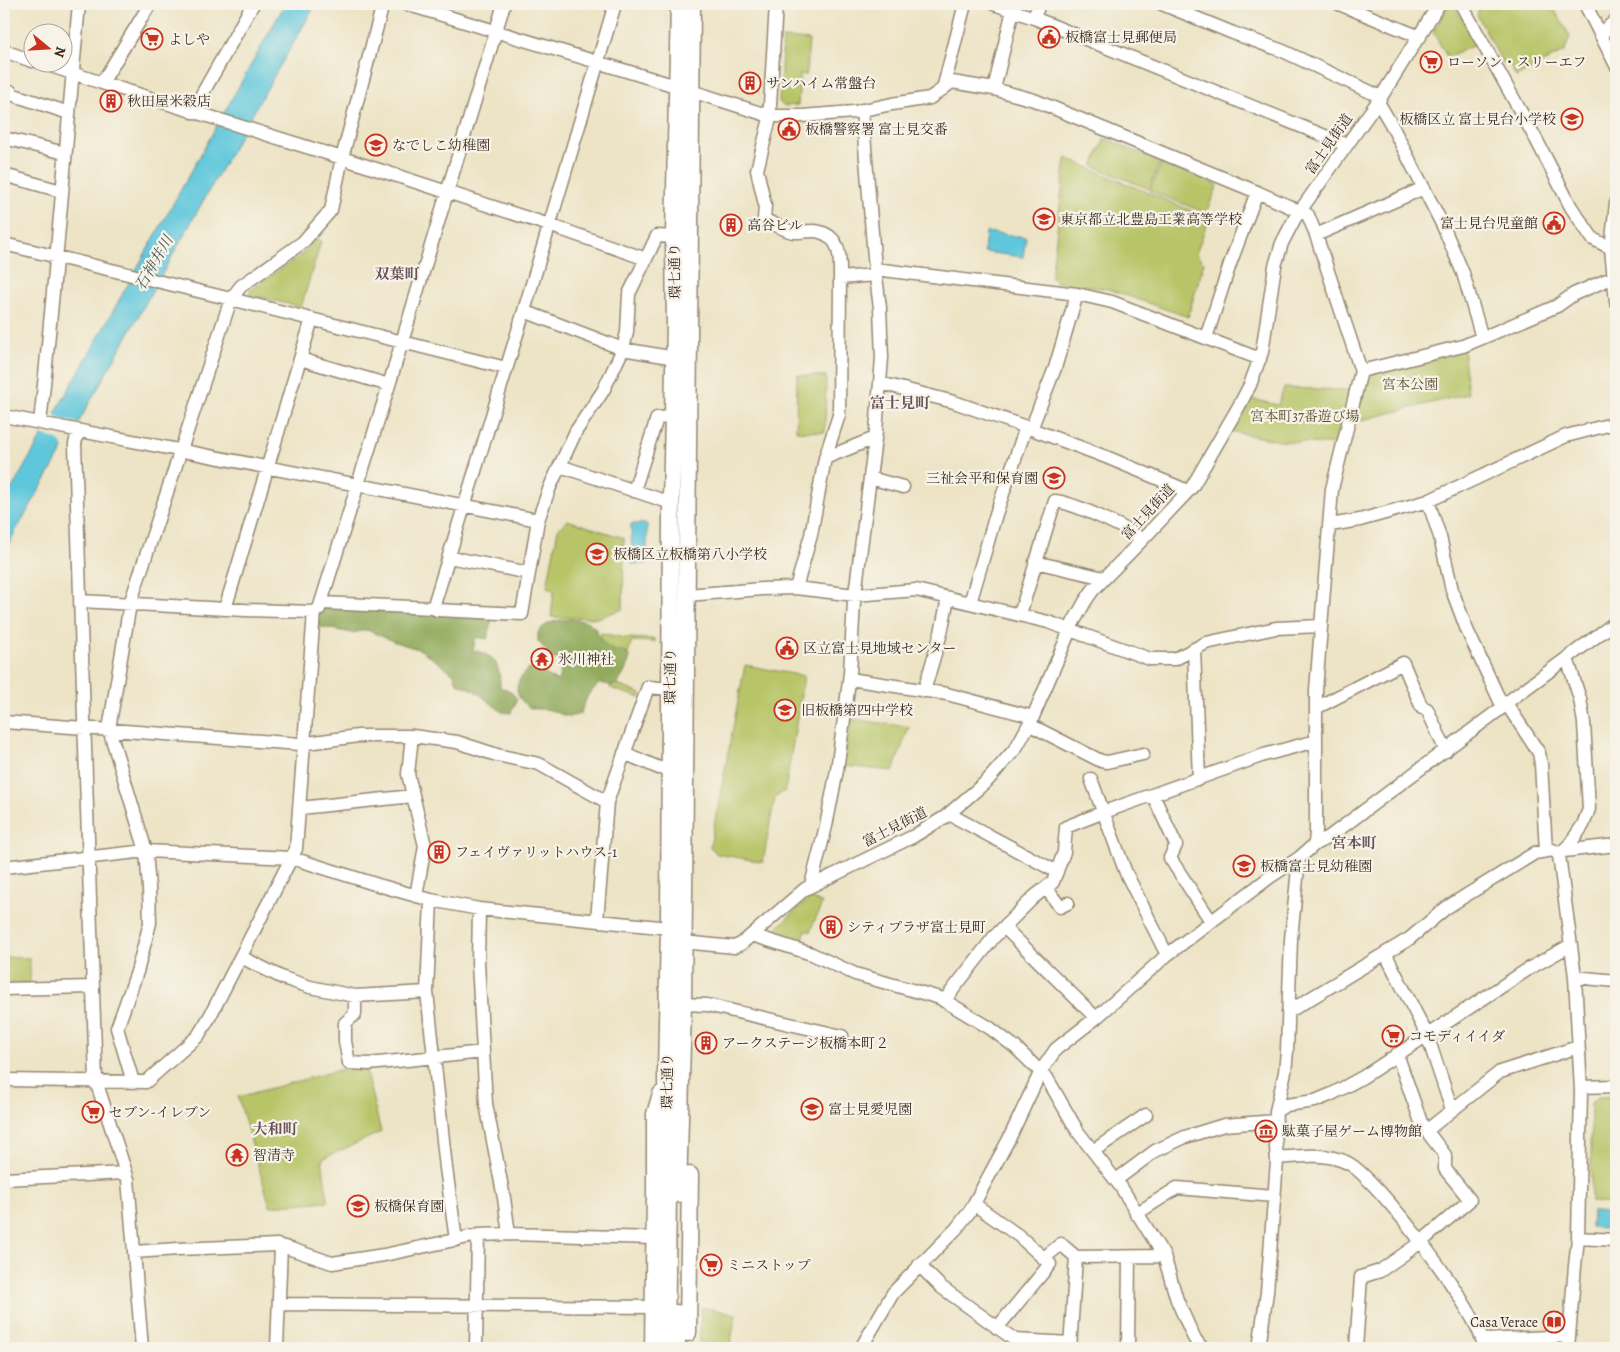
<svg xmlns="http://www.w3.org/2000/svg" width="1620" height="1352" viewBox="0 0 1620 1352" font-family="Alegreya,'Noto Serif JP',serif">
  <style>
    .green { fill: #b7c567; stroke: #797842 }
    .forest { fill: #91aa5c; stroke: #666a3d }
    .water { fill: #5fc7dc; stroke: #4d787d }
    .pier { fill: #ede4c6 }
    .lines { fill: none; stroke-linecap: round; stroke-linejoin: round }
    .minor-casing { stroke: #948772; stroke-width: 15 }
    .major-casing { stroke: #948772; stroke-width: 19 }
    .minor { stroke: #fff; stroke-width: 12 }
    .major { stroke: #fff; stroke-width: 16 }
    .labels { text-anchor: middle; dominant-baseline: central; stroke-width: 4.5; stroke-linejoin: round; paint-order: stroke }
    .poi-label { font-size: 14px; fill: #3b2a1e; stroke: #f7f3e8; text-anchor: start }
    .street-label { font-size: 14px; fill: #3b2a1e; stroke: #f7f3e8 }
    .park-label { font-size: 14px; fill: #5a5130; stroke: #f7f3e8 }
    .water-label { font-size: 15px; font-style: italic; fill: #465957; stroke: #f7f3e8 }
    .neighbourhood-label { font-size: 15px; font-weight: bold; fill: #675259; stroke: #f7f3e8 }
  </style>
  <rect width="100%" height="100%" fill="#f7f3e8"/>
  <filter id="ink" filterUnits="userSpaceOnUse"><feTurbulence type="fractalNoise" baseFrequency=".02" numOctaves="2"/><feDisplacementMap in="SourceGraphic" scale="10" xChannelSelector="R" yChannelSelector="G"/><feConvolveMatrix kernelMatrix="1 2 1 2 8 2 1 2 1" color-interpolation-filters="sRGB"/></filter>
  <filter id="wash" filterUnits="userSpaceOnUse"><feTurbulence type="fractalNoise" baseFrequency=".0096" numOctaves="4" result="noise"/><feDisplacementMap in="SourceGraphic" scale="20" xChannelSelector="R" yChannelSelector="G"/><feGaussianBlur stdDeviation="1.12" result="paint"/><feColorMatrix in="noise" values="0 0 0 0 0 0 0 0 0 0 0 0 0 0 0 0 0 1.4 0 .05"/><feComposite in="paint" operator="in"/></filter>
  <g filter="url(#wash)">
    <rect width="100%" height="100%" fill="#ede4c6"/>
    <!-- green -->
    <path class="green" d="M1449,4H1453L1477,44L1447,57L1433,32Z
      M1481,4H1546L1548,7L1554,9L1570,36L1565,51L1516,77L1508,62L1503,64L1477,15Z
      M783,38L809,40L806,75H800L798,105L784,106L779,102Z
      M1105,138L1160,162L1149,189L1093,166Z
      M1066,158L1206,217L1208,220L1196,254L1204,262L1188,317L1108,289L1055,282L1051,278Z
      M1162,162L1218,185L1206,213L1150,191Z
      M317,238L321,242L301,307L250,295V290L300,256Z
      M1463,346L1468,394L1350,423L1361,371Z
      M797,375L826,376L825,432L796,431Z
      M1284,388L1353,390L1340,445L1280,441L1229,431L1248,398L1278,405Z
      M567,520L624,538L623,609L597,618L551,617L554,590L547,587L558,529Z
      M601,633L625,638L655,639V642L632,641L618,685L641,694L640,698L610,688L611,684L588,675Z
      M745,665L804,676L785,791L775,797L763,862L717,854L710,847Z
      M851,719L909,727L893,771L843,766Z
      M810,898L822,903L810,932L806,930L802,940L776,933L775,929Z
      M4,957L30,958V983H4Z
      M350,1067L365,1068L381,1132L322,1159L328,1201L270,1206L238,1097Z
      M1616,1096V1204L1591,1202V1103L1597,1097Z
      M701,1307L736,1314L730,1347L699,1348Z"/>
    <!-- forest -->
    <path class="forest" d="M324,607L493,615L487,639L476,637L473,650C496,656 500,664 500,687L511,692L517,699L511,713L502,712L474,690L457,683L454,674L421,650L395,642L367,630L352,633L316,626L319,613Z
      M572,619L589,622L595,628L602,642L608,647L615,651H623L630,656C628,666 623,679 614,686L600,683L588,695L580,714C568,719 561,714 550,710C543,708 535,711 527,706C524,704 519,698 518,694C514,685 524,667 535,668C544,669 548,679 558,681L563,662L552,658L538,641V632C548,621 557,620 572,619Z"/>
    <!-- water -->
    <path class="water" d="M285,4H316C212,181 115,362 11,539L4,563V502L81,368Z
      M986,232L1026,237L1023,257L984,252Z
      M631,524H647V564H632Z
      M1592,1211L1616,1213V1229L1591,1227Z"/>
    <!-- pier -->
    <path class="pier" d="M53,412L58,418L79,424L65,449L60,442L51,437L40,435Z"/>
  </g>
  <g filter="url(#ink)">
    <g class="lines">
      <!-- minor casing -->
      <g class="minor-casing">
        <path id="minor" d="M150,4L102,83L342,158L383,4
          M406,4L666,83L770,116H802L854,112L892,104L930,98L952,82L994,89L1034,100L1257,192L1308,215L1316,235L1361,371L1332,489L1316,690V831L1315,844
          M776,4L769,122L757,170L765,205L764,220C774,223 783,230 793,232C801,233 812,229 820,232C842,238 840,260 840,278
          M994,4L1034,18L1347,145
          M1162,4L1233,33L1283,51L1381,97
          M1339,4L1420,37
          M1461,4L1537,141L1571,207L1593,239L1611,248
          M1585,4L1616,65
          M1034,18L1039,4
          M1601,34L1616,20
          M4,51L32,61
          M39,62L102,83
          M4,89L10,91L14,95L69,113
          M943,89L965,4
          M994,89L1013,10
          M1378,102L1391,124L1443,226L1463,273L1482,338
          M192,112L253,4
          M4,138L65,153
          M4,175L61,191
          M1616,203L1611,248L1616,302
          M1316,235L1424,188
          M4,244L231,299L241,286L303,242L331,210L342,158L549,225L646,259
          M875,269L1077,294L1112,302L1260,359
          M524,311L623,349L675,358
          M1206,338L1230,264L1257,192
          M300,359L389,385
          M1361,371L1463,346L1557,306L1574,294L1614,277
          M880,383L954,402L1026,427
          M4,416L538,520
          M40,423C55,284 66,144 79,4
          M1031,429L1055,368L1077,294
          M78,431L75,444L96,1081L128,1179L142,1348
          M825,458L875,438
          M560,466L671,503
          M870,478L903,487
          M634,491L657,418L673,417
          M1428,501L1440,537L1452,590L1467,630L1500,701L1506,703L1539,753L1541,764L1546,851
          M1330,525L1360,520L1428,501L1566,436L1616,423
          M449,557L529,573
          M1035,562L1104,578
          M796,588L811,535L825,458L839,415L840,278L875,275
          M687,595L762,589L796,588L855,595L916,590L1048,622L1150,659H1175L1206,643L1276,628L1321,626
          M80,601L245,610L314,612L319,609L389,385L504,4
          M322,603L433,608L437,610L522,614L538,520L550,487L576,431L603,391L623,349L627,332L629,294L657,236L674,237
          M970,603L996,514L1026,427L1106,457L1188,491
          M433,608L524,311L615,4
          M225,609L312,319
          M1020,614L1055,501C1074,503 1128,528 1142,540
          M1194,649L1199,779
          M850,679L947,694L1033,717
          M924,691L941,633L948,598
          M1316,708L1403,663L1422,708L1427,709L1446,751
          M4,722L300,744L358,736H412L457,742L497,755L539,764L607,802
          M1030,725L1101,761L1107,762L1143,754
          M412,736L408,774L425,846L416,896
          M624,753L659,768H669
          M1091,779L1126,873L1167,955
          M1153,795L1176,845L1170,858L1211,921
          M300,808L413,796
          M949,814L1057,872
          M1564,851L1616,845
          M1559,855L1570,844L1583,825L1589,809L1584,723L1580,699L1567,658
          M4,867L146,851L292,858L378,885L431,900L479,909L669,928L683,942L734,947L741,944L805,889L914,836L945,817L987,781L1016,748L1033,717L1073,623L1086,600L1093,590L1142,540L1192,487L1239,406L1250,385L1262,352L1275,266L1282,243L1295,218L1381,97L1439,4
          M811,885L826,826L837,770L847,697L850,673L854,602L876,431L882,358L880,308L875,269L862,110
          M1047,889L1060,907L1068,903
          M431,900L427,992L446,1168L456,1240
          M479,909L478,963L486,1104L504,1198L509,1234
          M597,920L607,802L648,687L670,689
          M1004,927L1096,1018
          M752,935L812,954L855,974L940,998L990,1028L1015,1047L1047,1078L1078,1132L1121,1187L1164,1256L1177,1300L1194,1338L1202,1348
          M1385,953L1427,1035L1452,1110
          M241,957L283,978L310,987L355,996L427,992
          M1575,977L1616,981
          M4,989L93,987
          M355,996V1014L345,1023V1041L349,1063L369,1064L483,1052
          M944,1001L994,937L1034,897L1053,882L1064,852L1066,827L1104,812L1264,755L1316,741
          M683,1004L707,1005L842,1036
          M1288,1012L1409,939L1446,908L1465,896L1535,853L1553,850L1559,855L1575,977L1581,1091L1578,1238L1575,1266L1568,1348
          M4,1080L146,1082L198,1036L209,1018L296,849L314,612
          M133,1082L117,1028L137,972L150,923L149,888L146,851L109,729L130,604L231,299L506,368
          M1581,1087L1616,1086
          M1276,1111L1286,1105L1315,1101L1332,1094L1363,1077L1530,968L1571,945
          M1426,1131L1500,1072L1578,1047
          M1093,1151L1146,1115
          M1277,1158C1301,1156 1326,1152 1348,1163C1378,1179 1482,1315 1484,1348
          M4,1179L126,1173
          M1116,1180L1155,1151L1185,1137L1224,1125L1276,1121
          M974,1204L1019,1236L1050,1264L997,1328
          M1136,1214L1177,1188L1274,1196
          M1578,1238L1616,1240
          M134,1252L178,1249L277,1245L288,1248L332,1263L384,1255L478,1235L509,1234L655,1238
          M1044,1258L1061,1244L1076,1257L1164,1256
          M919,1265L941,1287L1015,1340L1071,1343
          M279,1304L653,1307
          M1484,1340L1569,1336
          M277,1348L281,1246
          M476,1348L478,1235
          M861,1348L893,1293L956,1229L970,1211L1009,1139L1041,1071L1056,1049L1096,1018L1167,955L1270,877L1299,858L1315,844L1329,837L1503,707L1506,703L1616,622
          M1070,1348L1076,1257
          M1128,1348L1129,1257
          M1259,1348L1267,1292L1277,1161L1275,1133L1276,1111L1285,1072L1287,1051L1291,939L1299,858
          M1356,1348L1361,1277L1380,1271L1421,1242L1470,1200L1445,1169V1155L1422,1125L1397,1054"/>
      </g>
      <!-- major casing -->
      <g class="major-casing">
        <path id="major" d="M678,1194L683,1004L692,4
          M688,1333L690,1175
          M653,1348L655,1195V1114L661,1094
          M666,1348L668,1194L666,1073L669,928L671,503L675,325L674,237L679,4
          M677,1348V1313"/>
      </g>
      <!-- minor -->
      <use href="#minor" class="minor"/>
      <!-- major -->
      <use href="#major" class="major"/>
    </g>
  </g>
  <!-- icons -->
  <defs>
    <g id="civic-ring" transform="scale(1.125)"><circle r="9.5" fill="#f7f3e8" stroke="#c8321e" stroke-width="1.5"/><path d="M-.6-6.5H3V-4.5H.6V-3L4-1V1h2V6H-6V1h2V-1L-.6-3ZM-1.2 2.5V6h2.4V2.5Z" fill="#c8321e"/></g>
    <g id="supermarket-ring" transform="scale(1.125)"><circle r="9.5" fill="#f7f3e8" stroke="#c8321e" stroke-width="1.5"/><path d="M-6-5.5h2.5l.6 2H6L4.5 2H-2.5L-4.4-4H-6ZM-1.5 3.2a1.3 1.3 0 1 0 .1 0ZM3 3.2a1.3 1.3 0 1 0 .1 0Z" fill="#c8321e"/></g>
    <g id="building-ring" transform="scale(1.125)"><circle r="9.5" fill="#f7f3e8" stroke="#c8321e" stroke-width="1.5"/><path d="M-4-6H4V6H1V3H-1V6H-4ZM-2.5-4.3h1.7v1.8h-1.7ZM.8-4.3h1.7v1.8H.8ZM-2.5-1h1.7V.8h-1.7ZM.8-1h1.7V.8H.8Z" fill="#c8321e"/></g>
    <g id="school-ring" transform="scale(1.125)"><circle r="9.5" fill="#f7f3e8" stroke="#c8321e" stroke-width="1.5"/><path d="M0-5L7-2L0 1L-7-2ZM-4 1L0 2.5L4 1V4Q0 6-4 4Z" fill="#c8321e"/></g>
    <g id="temple-ring" transform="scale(1.125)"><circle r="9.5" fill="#f7f3e8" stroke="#c8321e" stroke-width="1.5"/><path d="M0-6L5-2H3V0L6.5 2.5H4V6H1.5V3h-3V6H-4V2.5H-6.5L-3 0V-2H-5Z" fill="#c8321e"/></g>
    <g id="museum-ring" transform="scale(1.125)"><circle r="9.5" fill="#f7f3e8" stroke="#c8321e" stroke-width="1.5"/><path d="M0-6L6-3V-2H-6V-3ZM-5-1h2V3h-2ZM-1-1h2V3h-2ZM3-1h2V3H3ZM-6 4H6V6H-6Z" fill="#c8321e"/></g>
    <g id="library-ring" transform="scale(1.125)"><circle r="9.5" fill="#f7f3e8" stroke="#c8321e" stroke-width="1.5"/><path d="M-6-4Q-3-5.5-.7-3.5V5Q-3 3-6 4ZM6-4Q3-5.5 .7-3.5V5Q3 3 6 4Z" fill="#c8321e"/></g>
  </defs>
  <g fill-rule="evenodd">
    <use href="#civic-ring" x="1049" y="37"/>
    <use href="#supermarket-ring" x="152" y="39"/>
    <use href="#supermarket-ring" x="1431" y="62"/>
    <use href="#building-ring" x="750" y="83"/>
    <use href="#building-ring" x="111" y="101"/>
    <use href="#school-ring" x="1572" y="119"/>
    <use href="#civic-ring" x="789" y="129"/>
    <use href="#school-ring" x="376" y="145"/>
    <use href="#school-ring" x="1044" y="219"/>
    <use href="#civic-ring" x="1554" y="223"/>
    <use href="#building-ring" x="731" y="225"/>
    <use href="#school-ring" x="1054" y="478"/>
    <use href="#school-ring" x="597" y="554"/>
    <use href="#civic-ring" x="787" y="648"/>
    <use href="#temple-ring" x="542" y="659"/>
    <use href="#school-ring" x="785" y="710"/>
    <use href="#building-ring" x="439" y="852"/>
    <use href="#school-ring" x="1244" y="866"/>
    <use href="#building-ring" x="831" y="927"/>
    <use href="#supermarket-ring" x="1393" y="1036"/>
    <use href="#building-ring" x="706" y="1043"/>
    <use href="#school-ring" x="812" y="1109"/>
    <use href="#supermarket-ring" x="93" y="1112"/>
    <use href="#museum-ring" x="1266" y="1131"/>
    <use href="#temple-ring" x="237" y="1155"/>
    <use href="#school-ring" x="358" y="1206"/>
    <use href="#supermarket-ring" x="711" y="1265"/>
    <use href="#library-ring" x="1554" y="1322"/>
  </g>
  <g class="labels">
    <!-- poi labels -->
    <g class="poi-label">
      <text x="1065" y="37">板橋富士見郵便局</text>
      <text x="168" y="39">よしや</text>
      <text x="1447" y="62">ローソン・スリーエフ</text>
      <text x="766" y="83">サンハイム常盤台</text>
      <text x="127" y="101">秋田屋米穀店</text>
      <text x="1556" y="119" text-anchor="end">板橋区立 富士見台小学校</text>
      <text x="805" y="129">板橋警察署 富士見交番</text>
      <text x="392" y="145">なでしこ幼稚園</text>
      <text x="1060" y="219">東京都立北豊島工業高等学校</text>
      <text x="1538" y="223" text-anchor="end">富士見台児童館</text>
      <text x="747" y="225">高谷ビル</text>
      <text x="1038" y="478" text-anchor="end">三祉会平和保育園</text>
      <text x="613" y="554">板橋区立板橋第八小学校</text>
      <text x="803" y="648">区立富士見地域センター</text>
      <text x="558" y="659">氷川神社</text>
      <text x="801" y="710">旧板橋第四中学校</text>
      <text x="455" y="852">フェイヴァリットハウス-1</text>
      <text x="1260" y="866">板橋富士見幼稚園</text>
      <text x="847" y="927">シティプラザ富士見町</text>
      <text x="1409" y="1036">コモディイイダ</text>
      <text x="722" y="1043">アークステージ板橋本町２</text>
      <text x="828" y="1109">富士見愛児園</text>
      <text x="109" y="1112">セブン-イレブン</text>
      <text x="1282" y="1131">駄菓子屋ゲーム博物館</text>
      <text x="253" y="1155">智清寺</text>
      <text x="374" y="1206">板橋保育園</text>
      <text x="727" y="1265">ミニストップ</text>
      <text x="1538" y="1322" text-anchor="end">Casa Verace</text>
    </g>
    <!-- street labels -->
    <g class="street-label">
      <text transform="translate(1329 144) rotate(-55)">富士見街道</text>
      <text transform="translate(675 271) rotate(-91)">環七通り</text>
      <text transform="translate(1148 512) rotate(-47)">富士見街道</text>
      <text transform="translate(670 676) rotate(-90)">環七通り</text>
      <text transform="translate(895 827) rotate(-27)">富士見街道</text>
      <text transform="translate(667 1081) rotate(-90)">環七通り</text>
    </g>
    <!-- park labels -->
    <g class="park-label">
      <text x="1410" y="384">宮本公園</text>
      <text x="1305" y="416">宮本町37番遊び場</text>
    </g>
    <!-- water labels -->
    <g class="water-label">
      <text transform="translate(154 263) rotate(-60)">石神井川</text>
    </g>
    <!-- neighbourhood labels -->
    <g class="neighbourhood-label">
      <text x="397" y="274">双葉町</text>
      <text x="900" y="403">富士見町</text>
      <text x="1354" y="843">宮本町</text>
      <text x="275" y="1129">大和町</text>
    </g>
  </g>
  <!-- margin -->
  <rect width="1620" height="1352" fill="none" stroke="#f7f3e8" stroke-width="20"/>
  <!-- north arrow -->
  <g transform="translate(48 48) rotate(108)"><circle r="24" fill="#f7f3e8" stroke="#aca397"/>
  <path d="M0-4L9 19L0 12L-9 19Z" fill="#c8321e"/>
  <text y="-8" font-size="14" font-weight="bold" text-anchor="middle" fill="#3b2a1e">N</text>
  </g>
</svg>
